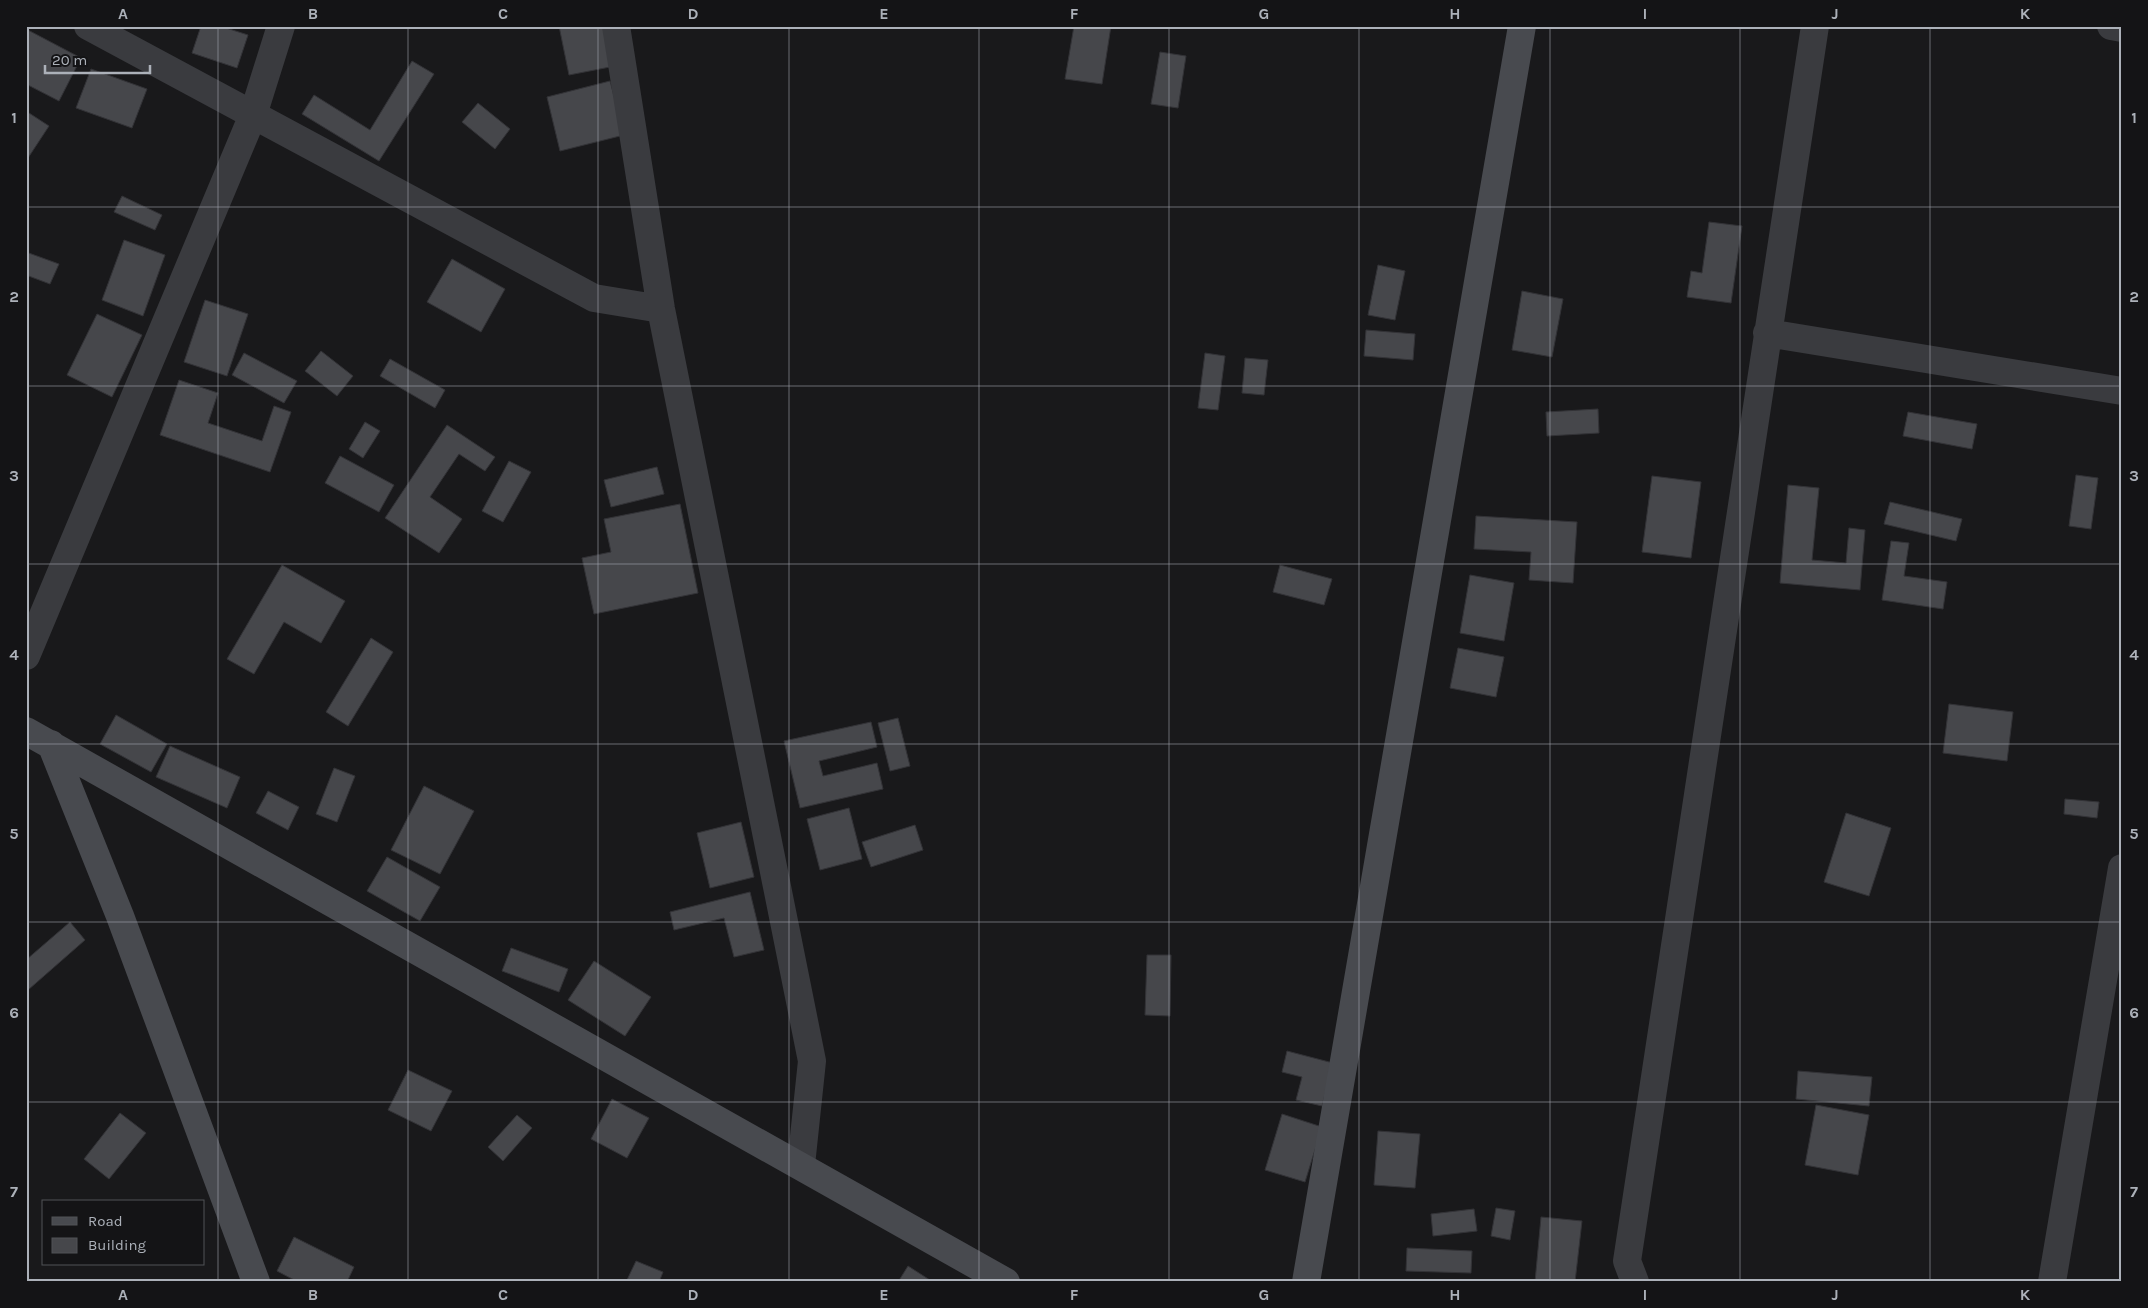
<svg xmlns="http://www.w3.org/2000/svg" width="2148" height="1308" viewBox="0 0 2148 1308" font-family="Karla,sans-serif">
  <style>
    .building { fill: #46474b; stroke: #333337 }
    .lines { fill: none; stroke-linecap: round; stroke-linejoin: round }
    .street { stroke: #3a3b3f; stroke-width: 28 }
    .secondary { stroke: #484a4f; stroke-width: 28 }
    .grid { fill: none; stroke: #acb1b9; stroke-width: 1; stroke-opacity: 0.55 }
    .neatline { fill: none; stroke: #acb1b9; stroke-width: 2 }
    .grid-label { font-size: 16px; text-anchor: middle; font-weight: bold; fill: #acb1b9 }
  </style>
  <rect width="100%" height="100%" fill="#19191b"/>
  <!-- building -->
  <path class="building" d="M201,26H220L248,35L237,68L192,53Z
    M559,26H603L610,67L569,75Z
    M1074,26H1111L1102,84L1065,79Z
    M26,29L81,58L59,101L26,84Z
    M1160,52L1186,56L1178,108L1151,104Z
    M412,61L434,74L379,161L302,114L314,95L370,130Z
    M91,69L147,89L132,128L76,108Z
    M610,81L624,135L560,151L547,97Z
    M478,103L510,129L495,149L462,122Z
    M29,113L49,126L26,161V117Z
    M122,196L162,215L155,230L114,212Z
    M1709,222L1742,226L1731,303L1687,297L1691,271L1702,273Z
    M124,240L165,255L143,316L102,300Z
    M26,252L59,264L50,284L26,275Z
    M452,259L505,289L481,332L427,302Z
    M1378,265L1405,271L1395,320L1368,315Z
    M1522,291L1563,299L1552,357L1512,350Z
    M205,300L248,314L227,376L184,362Z
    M97,314L142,335L112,397L67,375Z
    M1366,330L1415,334L1413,360L1364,356Z
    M321,351L353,376L337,396L305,371Z
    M244,353L297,381L284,403L232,375Z
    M1205,353L1225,356L1218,410L1198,408Z
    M1245,358L1268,360L1264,395L1242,393Z
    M390,359L445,390L435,408L380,376Z
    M179,380L218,393L208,423L262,441L274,406L291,412L270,472L160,435Z
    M1598,409L1599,433L1547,436L1546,412Z
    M1908,412L1977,424L1972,449L1903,436Z
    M365,422L380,431L363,458L349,449Z
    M447,425L495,457L485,471L459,454L430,497L462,519L439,553L385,518Z
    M340,456L394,485L379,512L325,483Z
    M509,461L531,472L503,522L482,511Z
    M657,467L664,494L611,507L604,480Z
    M2076,475L2098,478L2091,529L2069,526Z
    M1652,476L1701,482L1691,558L1642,552Z
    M1788,485L1819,488L1812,560L1846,563L1849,528L1865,530L1860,590L1780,583Z
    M1890,502L1962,519L1956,541L1884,524Z
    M680,504L698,593L594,614L582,558L611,552L604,519Z
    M1476,516L1577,522L1573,583L1529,580L1531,552L1474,549Z
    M1891,541L1909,543L1904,576L1947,582L1943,609L1882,600Z
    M282,565L345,601L321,643L284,622L254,674L227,659Z
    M1280,565L1332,579L1324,605L1273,592Z
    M1470,575L1514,583L1504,641L1460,633Z
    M371,638L393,652L348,726L326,712Z
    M1458,648L1504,657L1496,697L1450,688Z
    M1949,704L2013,712L2007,761L1943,753Z
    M116,715L167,744L151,772L100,744Z
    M898,718L910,766L890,771L878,723Z
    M871,722L877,747L819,761L823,776L877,763L883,789L800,808L784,741Z
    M170,746L240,777L227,808L156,777Z
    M334,768L355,776L337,822L316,814Z
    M424,786L474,811L440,874L391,850Z
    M268,791L299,807L288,830L256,813Z
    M2065,799L2099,802L2097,818L2064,814Z
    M849,808L862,859L820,870L807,819Z
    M1846,813L1891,828L1869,896L1824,882Z
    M741,822L754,877L710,888L697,833Z
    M915,825L923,850L871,867L862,842Z
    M387,857L440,887L420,921L367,891Z
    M750,892L764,950L734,957L724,918L674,930L670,912Z
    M70,922L85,940L28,990L26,960Z
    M511,948L568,969L559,992L502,971Z
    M1147,955H1171L1170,1016L1145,1015Z
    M594,961L651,997L625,1036L568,1000Z
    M1287,1051L1333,1063L1322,1106L1296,1100L1302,1077L1282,1072Z
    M408,1070L452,1091L431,1131L388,1110Z
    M1798,1071L1872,1077L1869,1106L1796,1099Z
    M612,1099L649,1118L627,1158L591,1139Z
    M1816,1105L1869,1115L1858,1175L1805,1165Z
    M120,1113L146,1133L109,1179L84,1159Z
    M1282,1114L1322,1127L1305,1182L1265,1170Z
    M517,1115L532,1128L503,1161L488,1147Z
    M1378,1131L1420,1134L1415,1188L1374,1185Z
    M1496,1208L1515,1211L1510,1240L1491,1236Z
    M1474,1209L1477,1231L1433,1236L1431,1214Z
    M1541,1217L1582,1221L1575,1282H1535Z
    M294,1237L354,1267L347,1282H298L277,1271Z
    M1407,1248L1472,1251L1471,1273L1406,1271Z
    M636,1261L663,1272L659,1282H626Z
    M908,1266L933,1282H898Z"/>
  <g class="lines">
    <!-- street -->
    <path class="street" d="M88,26L594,298L661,309
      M616,26L661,309L812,1061L801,1165
      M2111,26L2122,28
      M1767,333L2122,391
      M26,656L253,115L281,26
      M1635,1282L1627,1261L1815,26
      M2052,1282L2122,868"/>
    <!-- secondary -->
    <path class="secondary" d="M26,731L1006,1282
      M51,744L120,916L256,1282
      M1306,1282L1522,26"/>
  </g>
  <!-- grid -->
  <path class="grid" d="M218,26V1282M408,26V1282M598,26V1282M789,26V1282M979,26V1282M1169,26V1282M1359,26V1282M1550,26V1282M1740,26V1282M1930,26V1282M26,207H2122M26,386H2122M26,564H2122M26,744H2122M26,922H2122M26,1102H2122"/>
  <!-- border -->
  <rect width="2148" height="1308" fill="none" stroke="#141416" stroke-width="55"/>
  <!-- legend -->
  <rect x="42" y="1200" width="162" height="65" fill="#141416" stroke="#515357"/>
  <rect x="52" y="1217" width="25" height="8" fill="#484a4f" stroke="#515357"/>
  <text x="88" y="1226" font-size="15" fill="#acb1b9">Road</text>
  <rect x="52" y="1238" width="25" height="15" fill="#46474b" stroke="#515357"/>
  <text x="88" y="1250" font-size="15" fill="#acb1b9">Building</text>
  <!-- scale -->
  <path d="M45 65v8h105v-8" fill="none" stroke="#acb1b9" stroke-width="2.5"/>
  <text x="52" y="65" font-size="15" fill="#acb1b9" stroke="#141416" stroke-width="4" paint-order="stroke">20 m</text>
  <rect x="28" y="28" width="2092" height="1252" class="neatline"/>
  <g class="grid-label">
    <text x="123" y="19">A</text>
    <text x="313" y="19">B</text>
    <text x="503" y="19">C</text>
    <text x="693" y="19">D</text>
    <text x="884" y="19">E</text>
    <text x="1074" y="19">F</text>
    <text x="1264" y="19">G</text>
    <text x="1455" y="19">H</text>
    <text x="1645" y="19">I</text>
    <text x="1835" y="19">J</text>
    <text x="2025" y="19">K</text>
    <text x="14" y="123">1</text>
    <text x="2134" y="123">1</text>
    <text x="14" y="302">2</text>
    <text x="2134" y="302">2</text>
    <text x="14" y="481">3</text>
    <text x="2134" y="481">3</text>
    <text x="14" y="660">4</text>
    <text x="2134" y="660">4</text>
    <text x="14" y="839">5</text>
    <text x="2134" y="839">5</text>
    <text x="14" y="1018">6</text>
    <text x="2134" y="1018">6</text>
    <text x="14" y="1197">7</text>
    <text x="2134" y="1197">7</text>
    <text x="123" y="1300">A</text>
    <text x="313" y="1300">B</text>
    <text x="503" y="1300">C</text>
    <text x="693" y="1300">D</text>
    <text x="884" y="1300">E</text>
    <text x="1074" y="1300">F</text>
    <text x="1264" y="1300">G</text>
    <text x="1455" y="1300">H</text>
    <text x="1645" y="1300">I</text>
    <text x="1835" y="1300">J</text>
    <text x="2025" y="1300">K</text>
  </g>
</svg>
